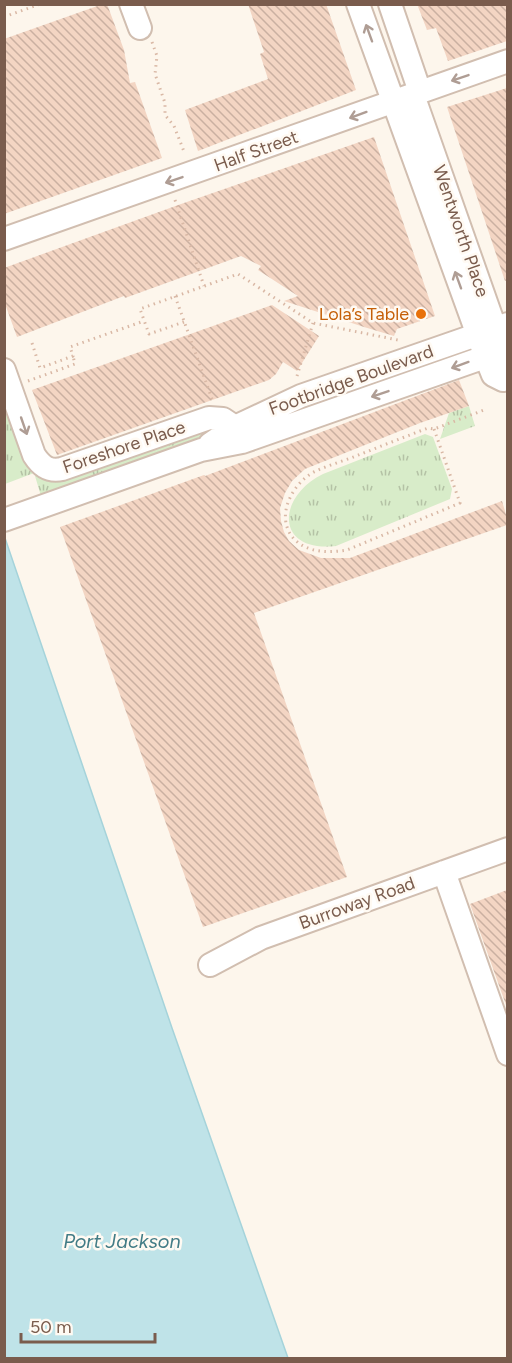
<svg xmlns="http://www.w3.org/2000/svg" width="512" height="1363" viewBox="0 0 512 1363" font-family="Figtree,sans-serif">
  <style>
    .grass { fill: url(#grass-tufts) }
    .water { fill: #bfe3e8; stroke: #a5d3da; stroke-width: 1.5 }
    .building { fill: url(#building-back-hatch) }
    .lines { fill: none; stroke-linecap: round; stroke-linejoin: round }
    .minor-casing { stroke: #d1beb0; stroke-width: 26 }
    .path { stroke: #d9b8a5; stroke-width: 3; stroke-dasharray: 1.5 4.5; stroke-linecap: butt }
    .minor { stroke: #fff; stroke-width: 22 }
    .oneway { stroke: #af9d94 }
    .food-dot { fill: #e8710a; stroke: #fffaf3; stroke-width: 2 }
    .labels { text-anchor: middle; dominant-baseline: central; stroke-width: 5; stroke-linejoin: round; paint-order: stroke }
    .street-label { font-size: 18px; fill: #7a5c4d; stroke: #fffaf3 }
    .food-label { font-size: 18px; fill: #c56008; stroke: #fffaf3; text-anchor: end }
    .water-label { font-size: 20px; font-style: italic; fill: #437c86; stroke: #fffaf3 }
  </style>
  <defs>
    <pattern id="grass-tufts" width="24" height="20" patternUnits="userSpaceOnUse" patternTransform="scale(1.5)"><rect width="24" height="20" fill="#d8ecc9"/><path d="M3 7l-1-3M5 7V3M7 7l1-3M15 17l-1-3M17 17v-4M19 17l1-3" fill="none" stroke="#b4c2a5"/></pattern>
    <pattern id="building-back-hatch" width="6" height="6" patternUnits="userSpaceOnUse" patternTransform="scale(1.5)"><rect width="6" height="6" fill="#f3d5c3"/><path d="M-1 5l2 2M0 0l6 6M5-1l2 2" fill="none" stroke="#cab0a1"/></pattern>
  </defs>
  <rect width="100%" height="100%" fill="#fdf6ec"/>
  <!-- grass -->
  <path class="grass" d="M4,388L34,473L5,484H4Z
    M469,406L475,426L440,439L449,413Z
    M208,428V431L193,442L41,496L35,476L40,474L45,479L62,482L86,470Z
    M425,434L433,437L452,489L450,499L336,546C275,553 276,497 323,474Z"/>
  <!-- water -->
  <path class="water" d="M5,538L172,1028L288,1358H5Z"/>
  <!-- building -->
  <path class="building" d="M103,4H107L124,50L130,83L135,82L162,158L4,214V39Z
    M248,4H326L356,90L198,151L185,110L268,79L260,54L264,52Z
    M417,4H507V41L448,61L436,28L427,30Z
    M507,88V280L505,281L447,107Z
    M374,137L435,316L397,329L394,336L364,327L284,301L298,296L258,270L261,266L241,256L125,298L124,296L17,337L4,301V268L181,204Z
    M272,305L319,336L297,371L283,362L276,374L269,380L57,455L32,390Z
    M459,380L469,406L420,423L305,469L292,481L285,493L280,508L281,521L284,532L289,541L299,550L321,558H350L502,501L507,518V525L254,613L347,877L203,927L60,527L204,475L205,476Z
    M507,890V1005H506L470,904Z"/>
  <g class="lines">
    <!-- minor casing -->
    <g class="minor-casing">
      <path id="minor" d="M131,4L140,28
        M358,4L487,360L493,375L503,380L508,371
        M390,4L420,92
        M413,95L500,342
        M4,239L508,61
        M4,370L34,455C41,466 49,472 62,469L209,418L223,419L235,427
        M210,444L235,427L301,396L508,324
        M4,520L201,450L242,442L508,349
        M444,872L508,1054
        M210,965L261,938L508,849"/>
    </g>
    <!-- path -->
    <path class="path" d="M4,17L40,4
      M152,42L157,56L155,74L165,103V115L174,126L185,154
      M175,200L204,286
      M175,296L212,399
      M184,322L149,334L140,309L238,274L313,323L398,340
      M32,343L40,368L73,356L70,347L144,321
      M297,376L313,323
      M28,381L75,364L73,356
      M434,429L460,503L347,550C329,553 309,553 295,540C287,532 284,521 286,510C289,494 301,478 316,471C327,466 339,462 351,458C376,448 402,438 428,428L434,429L484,410"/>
    <!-- minor -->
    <use href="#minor" class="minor"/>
  </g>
  <!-- one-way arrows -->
  <defs><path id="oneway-shaft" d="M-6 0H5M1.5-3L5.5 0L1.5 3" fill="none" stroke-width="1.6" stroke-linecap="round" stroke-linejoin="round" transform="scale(1.5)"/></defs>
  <g class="oneway">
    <use href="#oneway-shaft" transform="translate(369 33) rotate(-110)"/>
    <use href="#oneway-shaft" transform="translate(460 78) rotate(161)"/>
    <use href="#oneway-shaft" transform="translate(358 115) rotate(160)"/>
    <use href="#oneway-shaft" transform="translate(174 180) rotate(161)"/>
    <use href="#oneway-shaft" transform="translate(458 280) rotate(-110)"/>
    <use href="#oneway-shaft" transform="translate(460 365) rotate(160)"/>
    <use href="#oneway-shaft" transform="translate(380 394) rotate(161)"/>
    <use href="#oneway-shaft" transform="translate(24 426) rotate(71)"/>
  </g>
  <!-- markers -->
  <circle class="food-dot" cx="421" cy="314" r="6"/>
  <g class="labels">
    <!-- street labels -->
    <g class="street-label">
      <text transform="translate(256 151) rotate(-20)">Half Street</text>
      <text transform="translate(461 231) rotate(71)">Wentworth Place</text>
      <text transform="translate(351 380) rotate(-20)">Footbridge Boulevard</text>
      <text transform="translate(124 447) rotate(-19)">Foreshore Place</text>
      <text transform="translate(357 903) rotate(-20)">Burroway Road</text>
    </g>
    <!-- food labels -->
    <g class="food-label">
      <text x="409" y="314">Lola’s Table</text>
    </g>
    <!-- water labels -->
    <g class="water-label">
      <text x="122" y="1241">Port Jackson</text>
    </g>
  </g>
  <!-- border -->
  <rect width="512" height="1363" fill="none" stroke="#7a5c4d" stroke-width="12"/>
  <!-- scale -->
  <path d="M21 1333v9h134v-9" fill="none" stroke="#7a5c4d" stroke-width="3"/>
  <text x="30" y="1333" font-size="18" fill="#7a5c4d" stroke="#fffaf3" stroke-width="4.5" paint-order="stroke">50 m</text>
</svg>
